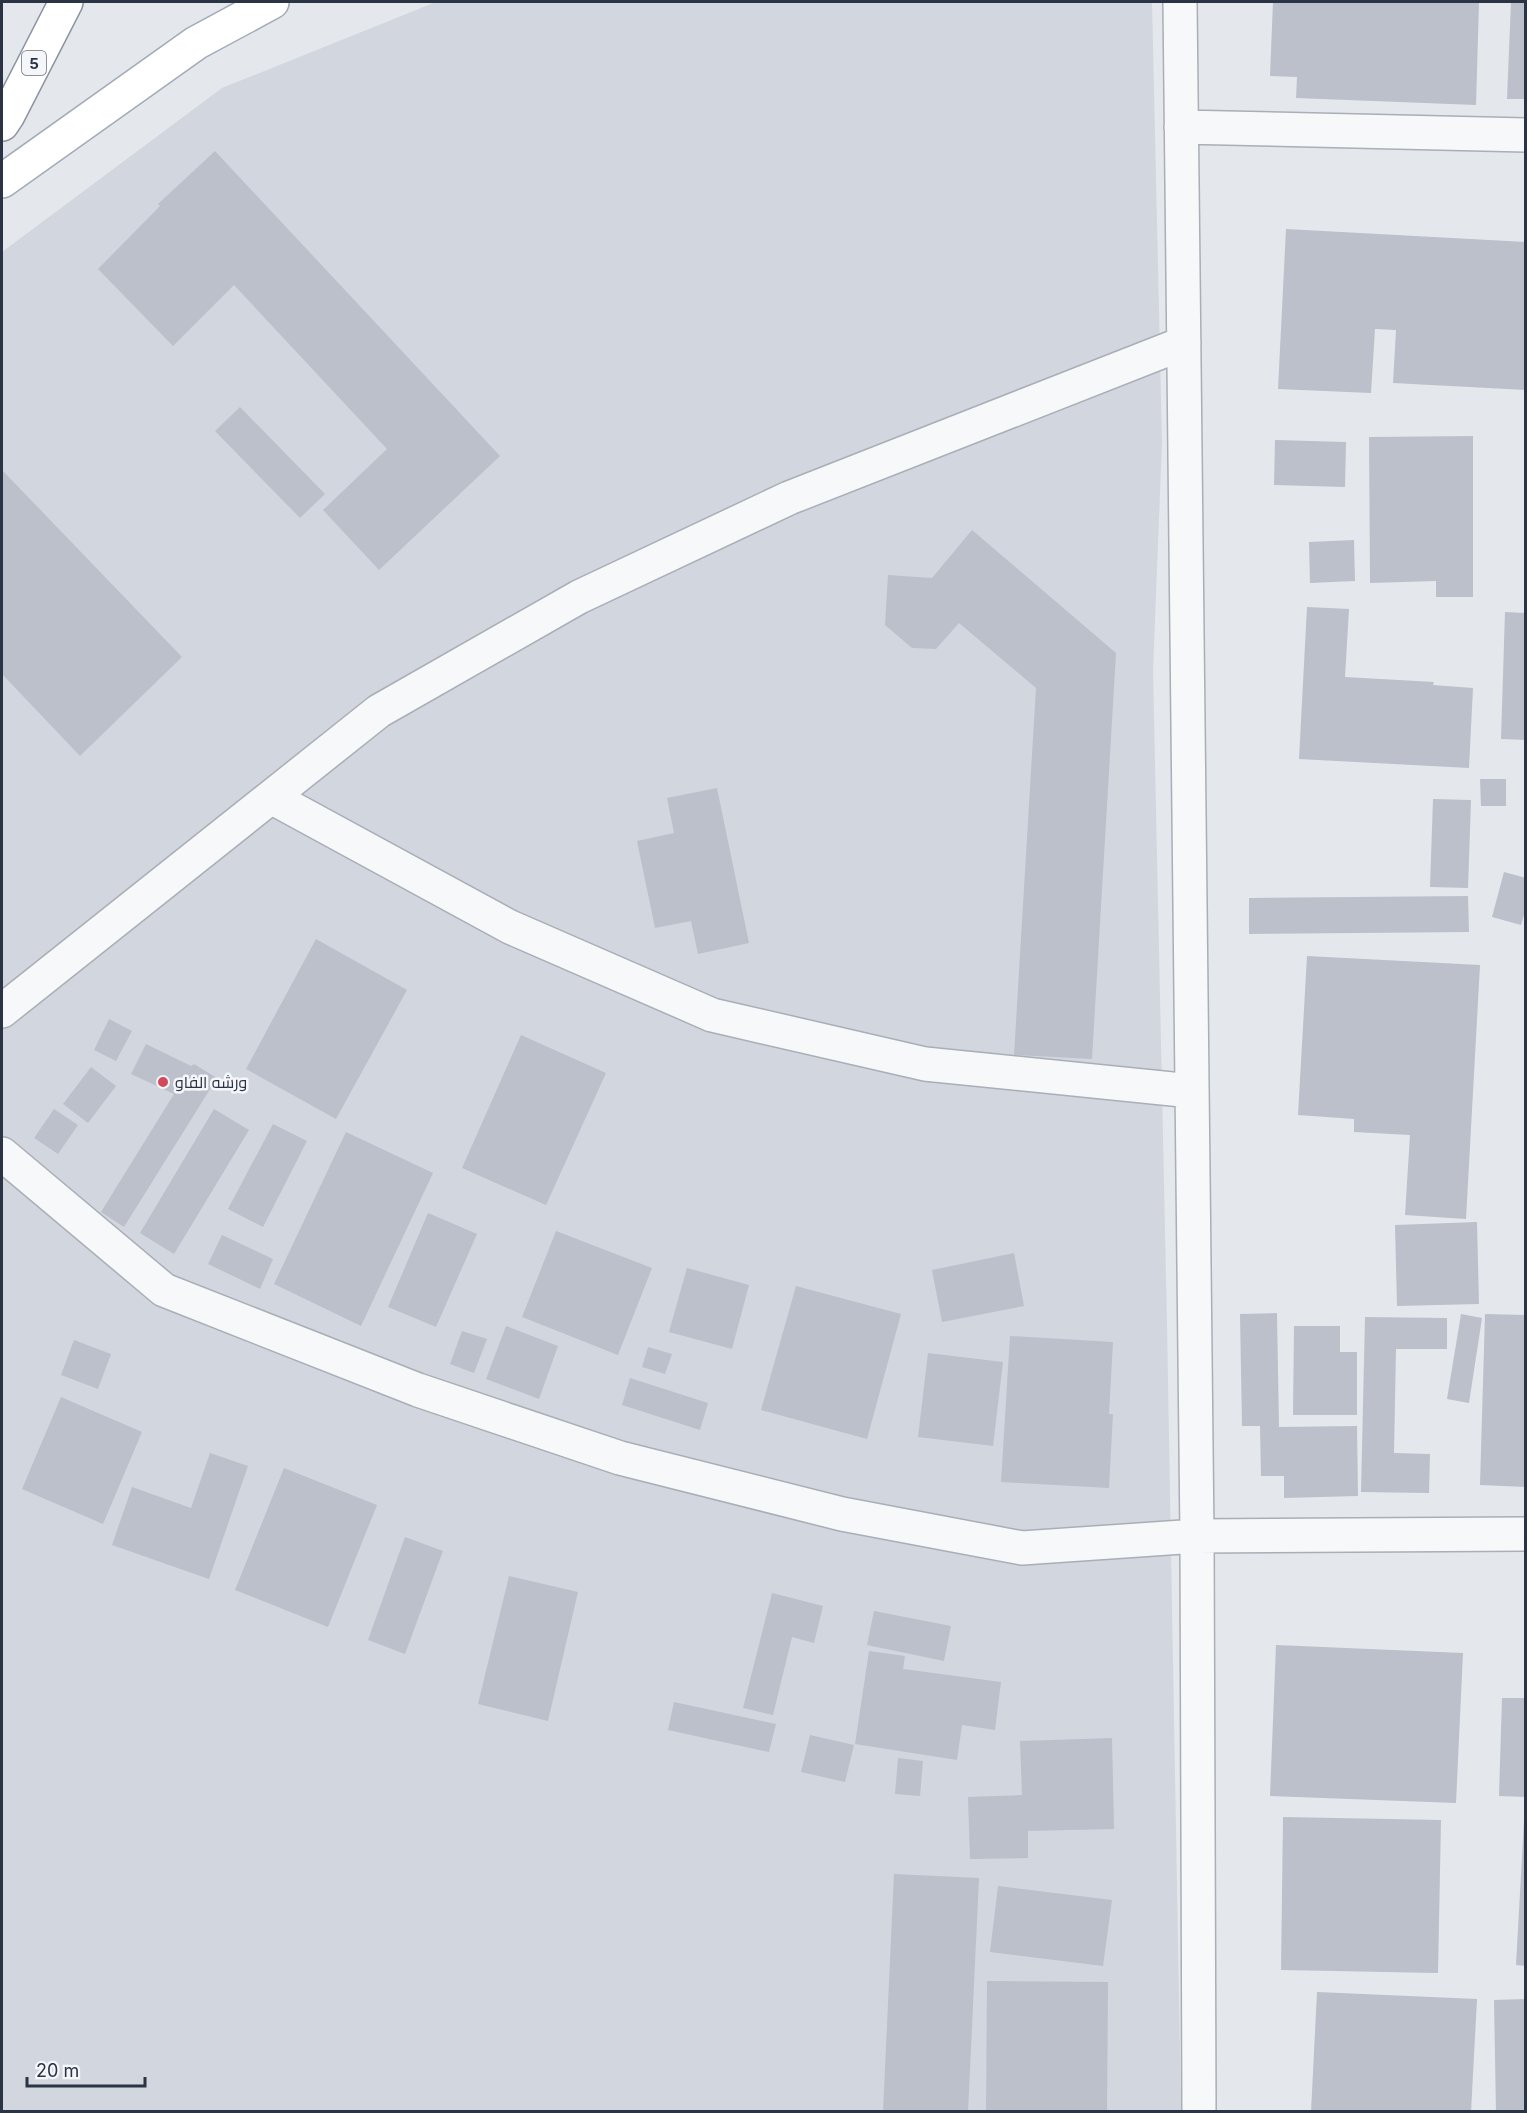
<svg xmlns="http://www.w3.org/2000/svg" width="1527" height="2113" viewBox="0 0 1527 2113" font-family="Inter,Cairo,sans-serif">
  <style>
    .built { fill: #d2d6de }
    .building { fill: #bbc0ca }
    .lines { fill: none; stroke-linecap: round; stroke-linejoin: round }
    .minor-casing { stroke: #a9aeb7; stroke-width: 36 }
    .major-casing { stroke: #a3abb8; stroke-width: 36 }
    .highway-casing { stroke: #8b94a3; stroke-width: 36 }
    .minor { stroke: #f7f8fa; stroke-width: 33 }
    .major { stroke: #fff; stroke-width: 33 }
    .highway { stroke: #fff; stroke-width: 33 }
    .poi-dot { fill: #d1495b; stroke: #f4f6f9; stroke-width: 2 }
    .labels { text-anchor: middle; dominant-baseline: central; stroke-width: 5; stroke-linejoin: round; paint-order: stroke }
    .shield { fill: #f4f6f9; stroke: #676e7b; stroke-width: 1.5 }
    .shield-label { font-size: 15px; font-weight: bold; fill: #2b3445 }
    .poi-label { font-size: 16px; fill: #2b3445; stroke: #f4f6f9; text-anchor: start }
  </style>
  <rect width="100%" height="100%" fill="#e4e7ec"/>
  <!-- built -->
  <path class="built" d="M436,2H1152L1162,443L1153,670L1167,1325L1181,2111L2,2112V252L222,88Z"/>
  <!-- building -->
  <path class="building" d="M1273,2H1479L1476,105L1296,98L1297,77L1270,76Z
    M1511,2H1526V99H1507Z
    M215,151L500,456L379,570L323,510L387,449L234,285L173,346L98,269L160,206L158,204Z
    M1286,229L1526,242V390L1393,383L1396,330L1375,329L1371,393L1278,389Z
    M240,407L325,494L300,518L215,431Z
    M1473,436V597H1436V581L1370,583L1369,437Z
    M1275,440L1346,442L1345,487L1274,485Z
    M2,470L182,657L80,756L2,674Z
    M972,530L1116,653L1092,1059L1014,1055L1036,688L959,623L936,649L912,648L885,625L888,575L932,578Z
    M1354,540L1355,581L1310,583L1309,542Z
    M1307,607L1349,609L1345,677L1434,682L1433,685L1473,688L1469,768L1299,759Z
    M1505,612L1526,613V740L1501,739Z
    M1480,779H1506V806H1481Z
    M717,788L749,943L698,954L691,921L655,928L637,841L674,833L667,798Z
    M1433,799L1471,800L1468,888L1430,887Z
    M1504,872L1526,878V908L1521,925L1492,917Z
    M1468,896L1469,932L1249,934V898Z
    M316,939L407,990L336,1119L246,1069Z
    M1307,956L1480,965L1466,1219L1405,1215L1410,1135L1354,1132V1119L1298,1115Z
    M109,1019L132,1031L116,1061L94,1050Z
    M521,1035L606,1073L546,1205L462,1168Z
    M146,1044L191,1066L194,1064L217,1078L124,1227L101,1212L174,1094L131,1074Z
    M91,1067L116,1086L88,1123L63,1104Z
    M54,1109L78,1125L58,1154L34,1138Z
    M214,1109L249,1130L174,1254L140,1233Z
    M273,1124L307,1141L263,1227L228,1209Z
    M346,1132L433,1173L361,1326L274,1284Z
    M428,1213L477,1234L436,1327L388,1307Z
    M1477,1222L1479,1304L1397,1306L1395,1225Z
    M556,1231L652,1268L618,1355L522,1317Z
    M222,1235L273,1259L260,1289L208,1264Z
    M1014,1253L1024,1306L942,1322L932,1270Z
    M687,1268L749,1285L732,1349L669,1332Z
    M796,1286L901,1314L867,1439L761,1410Z
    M1277,1313L1279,1427L1357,1426L1358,1496L1284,1498V1476H1261L1260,1426H1242L1240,1314Z
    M1461,1314L1482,1318L1469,1403L1447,1399Z
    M1485,1314L1526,1315V1487L1480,1485Z
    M1365,1317L1447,1318V1349H1396L1394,1453L1430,1454L1429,1493L1361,1492Z
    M506,1326L558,1346L539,1399L486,1379Z
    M1294,1326H1340V1352H1357V1415H1293Z
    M462,1331L487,1339L474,1373L450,1364Z
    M1010,1336L1113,1342L1109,1414H1113L1109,1488L1001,1482Z
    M74,1340L111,1354L98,1389L61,1375Z
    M648,1347L672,1354L665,1374L642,1367Z
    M928,1353L1003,1362L993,1446L918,1437Z
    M630,1378L708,1403L700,1430L622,1405Z
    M61,1397L142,1432L103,1524L22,1489Z
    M210,1453L248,1466L209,1579L112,1545L132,1487L191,1508Z
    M284,1468L377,1505L328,1627L235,1590Z
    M405,1537L443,1551L405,1654L368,1640Z
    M509,1576L578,1592L548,1721L478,1704Z
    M772,1593L823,1606L814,1643L792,1637L773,1715L743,1708Z
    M874,1611L951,1626L944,1661L867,1645Z
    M1276,1645L1463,1653L1456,1803L1270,1796Z
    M869,1651L905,1656L903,1669L1001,1682L995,1730L962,1725L957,1760L855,1744Z
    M1502,1698H1526V1797L1499,1796Z
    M674,1702L776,1724L769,1752L668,1730Z
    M810,1735L854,1745L845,1782L801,1772Z
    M1112,1738L1114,1829L1028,1831V1858L970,1859L968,1797L1022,1795L1020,1741Z
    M898,1758L923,1761L920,1796L895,1794Z
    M1283,1817L1441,1820L1438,1973L1281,1970Z
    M1524,1820H1526V1966L1516,1965Z
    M894,1874L979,1878L968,2112H883Z
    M998,1886L1112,1900L1103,1966L990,1952Z
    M987,1981L1108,1982L1107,2112H986Z
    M1317,1992L1477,1999L1471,2112H1311Z
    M1526,1999V2112H1496L1494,2000Z"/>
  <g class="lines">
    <!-- minor casing -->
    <g class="minor-casing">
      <path id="minor" d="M1180,2L1197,1536L1199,2112
        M1181,127L1526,135
        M271,797L510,927L712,1015L925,1064L1192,1091
        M2,1011L379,711L579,597L789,498L1184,343
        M2,1154L164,1290L418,1390L620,1458L842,1514L1022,1548L1197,1536L1526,1534"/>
    </g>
    <!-- major casing -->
    <g class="major-casing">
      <path id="major" d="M2,181L196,43L272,2"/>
    </g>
    <!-- highway casing -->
    <g class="highway-casing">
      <path id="highway" d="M2,124L8,115L66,2"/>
    </g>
    <!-- minor -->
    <use href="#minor" class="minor"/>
    <!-- major -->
    <use href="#major" class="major"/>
    <!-- highway -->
    <use href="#highway" class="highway"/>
  </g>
  <!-- markers -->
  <circle class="poi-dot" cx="163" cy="1082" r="6"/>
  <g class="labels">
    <!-- shield labels -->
    <rect class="shield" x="22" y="51" width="24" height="24" rx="4.5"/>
    <g class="shield-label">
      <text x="34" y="63">5</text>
    </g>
    <!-- poi labels -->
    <g class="poi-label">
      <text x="175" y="1082">ورشه الفاو</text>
    </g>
  </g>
  <!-- border -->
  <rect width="1527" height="2113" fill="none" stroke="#2b3445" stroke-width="6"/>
  <!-- scale -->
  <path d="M27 2077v9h118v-9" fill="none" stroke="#2b3445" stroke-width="3"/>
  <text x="36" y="2077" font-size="18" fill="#2b3445" stroke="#f4f6f9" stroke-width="4.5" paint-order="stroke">20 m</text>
</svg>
